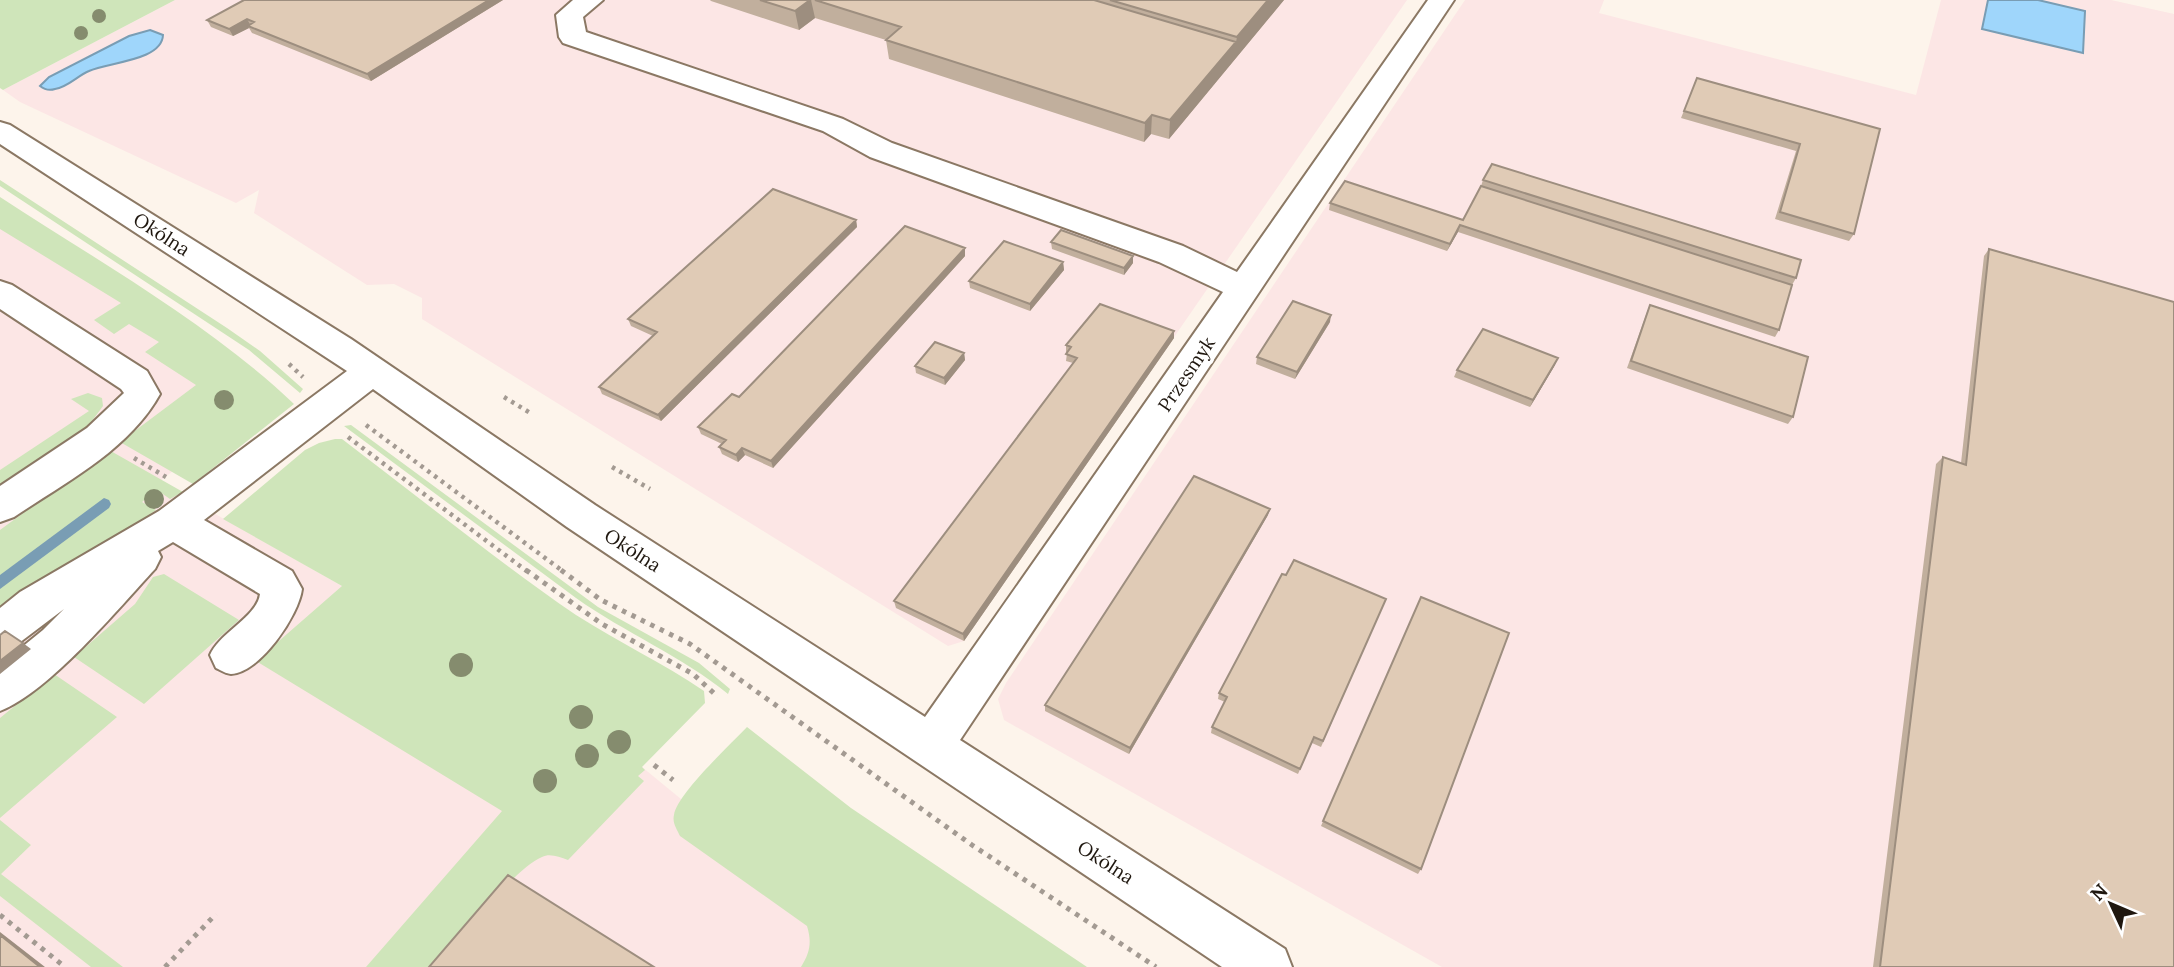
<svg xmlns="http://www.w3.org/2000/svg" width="2174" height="967" viewBox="0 0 2174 967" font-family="Lora,serif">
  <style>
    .industrial { fill: #fce6e5 }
    .green { fill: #cfe5ba }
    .water { fill: #9fd6fb; stroke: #799db4; stroke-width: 2 }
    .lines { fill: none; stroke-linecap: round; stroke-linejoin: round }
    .stream { fill: #799db4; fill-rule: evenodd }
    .minor-casing { stroke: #8b7864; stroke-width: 4 }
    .path-far1 { stroke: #a39a92; stroke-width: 4.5; stroke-dasharray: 3.5 5; stroke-linecap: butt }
    .path { stroke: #a39a92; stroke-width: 5; stroke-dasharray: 4.5 6; stroke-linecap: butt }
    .minor { fill: #fff; fill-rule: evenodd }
    .tree { fill: #858c6e }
    .wall { fill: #c1af9d }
    .shaded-wall { fill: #9d8e7f }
    .building { fill: #e0cbb6; stroke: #9d8e7f; stroke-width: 2 }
    .labels { text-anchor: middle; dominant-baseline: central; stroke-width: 7; stroke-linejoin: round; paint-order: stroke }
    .street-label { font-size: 19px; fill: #1f170f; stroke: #fff }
  </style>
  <rect width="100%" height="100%" fill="#fdf4eb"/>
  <!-- industrial -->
  <path class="industrial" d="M175,0H1407L964,641L948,646L422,319V298L394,284L367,285L254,213L259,190L236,203L20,102L3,90Z
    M1465,0H1604L1599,13L1916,95L1941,0H2111L2174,14V967H1442L1004,720L998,699L1006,683Z
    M0,213L264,399L159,482L342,586L642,767L681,799L924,967H0Z"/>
  <!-- green -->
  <path class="green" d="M0,0H175L3,90L0,88Z
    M0,180L227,328L260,351L303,389L300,393L249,350L0,186Z
    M0,197C98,261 210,324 294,404L193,484L120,442L196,385L145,352L159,342L129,324L114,334L94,320L121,303L0,229Z
    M88,393L102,398L103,406L89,425L0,488V470L89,411L71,399Z
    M351,425L598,607L699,663L730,689L728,694C682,656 625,633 576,598L344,426Z
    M335,439H342C420,498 496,560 576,615C618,642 663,663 704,691L705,703L642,767L645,770L638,776L644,781L568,860C559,857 550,853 542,857C514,868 460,941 438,967H366L502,811L256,661L342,586L223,519L305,450L319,443Z
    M109,450L183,492L170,499L157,490L142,502L156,510L135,526L60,568L0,613V530Z
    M164,574L239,620L144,704L74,657L135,604L153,577Z
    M54,674L117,717L0,818V718Z
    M747,727L851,808L1087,967H801C810,953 812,942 807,926L680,836C677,829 672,823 674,815C677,794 730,745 747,727Z
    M0,820L31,845L1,874L123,967H91L0,896Z"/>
  <!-- water -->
  <path class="water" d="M1988,0H2038L2085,11L2083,53L1982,29Z
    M150,30L163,35C162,61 108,62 89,71C77,76 68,87 55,89C49,91 45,90 40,86L49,77L129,36Z"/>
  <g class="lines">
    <!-- stream -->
    <path class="stream" d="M104,498L109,500L111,504L109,508L0,589V575Z"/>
    <!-- minor casing -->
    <g class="minor-casing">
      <path id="minor" d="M573,0H603L583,17L586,32L843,119L892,143L1183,246L1237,272L1428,0H1454L960,740L1285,949L1292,967H1222L567,527L373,389L204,520L292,571L302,589C299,615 260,673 231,674C227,674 220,670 216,668L210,655C220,632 257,617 260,594L173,542L158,551L161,557L155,569C118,609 49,692 0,711V665L43,630L64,609L15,646L0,651V608L20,592L159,511L347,371L0,144V122L10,125L351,339L595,505L925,717L1223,292L1159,262L870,157L823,131L563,43L559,37L556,15Z
        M0,281L12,285L147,371L160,394C129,450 66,482 14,517L0,522V486L87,428L124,393L121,389L0,309Z"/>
    </g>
    <!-- path-far1 -->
    <path class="path-far1" d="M289,364L303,377
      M504,397L532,414
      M366,425L564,572
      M348,437L528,572
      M134,458L166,477
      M612,467L650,489"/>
    <!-- path -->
    <path class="path" d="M526,570L602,624L693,674L718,697
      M561,570L601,600L690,644L972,845L1156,967
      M654,765L673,780
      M0,915L65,967
      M165,967L216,914"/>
    <!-- minor -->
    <use href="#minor" class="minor"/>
  </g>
  <!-- trees -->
  <g class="tree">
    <circle cx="99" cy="16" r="7"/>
    <circle cx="81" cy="33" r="7"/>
    <circle cx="224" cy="400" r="10"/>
    <circle cx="154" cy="499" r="10"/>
    <circle cx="461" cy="665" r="12"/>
    <circle cx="581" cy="717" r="12"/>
    <circle cx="619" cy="742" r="12"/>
    <circle cx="587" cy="756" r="12"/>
    <circle cx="545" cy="781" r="12"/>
  </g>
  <!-- wall -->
  <path class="wall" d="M244,0H503L371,81L252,33L249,28L233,36L211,27L207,20Z
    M710,0H1284L1169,139L1151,134L1144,142L889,59L886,40L815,18L799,30L711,1Z
    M1697,78L1880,129L1854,234L1849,241L1775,219L1796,151L1681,118Z
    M1483,180L1796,278L1792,285L1779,330L1775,337L1458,232L1447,251L1329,210L1330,203L1463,220L1481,186Z
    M856,220L857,227L661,421L602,394L599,387L653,336L631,326L628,319Z
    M1051,242L1133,263L1124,275L1052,249Z
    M965,248V256L773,468L745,455L738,462L722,454L719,447L722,444L701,434L698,427L739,397Z
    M1989,249L2174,967H1873L1936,464L1943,457L1961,463L1984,256Z
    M1063,262L1064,270L1030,311L970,288L969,281Z
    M1650,305L1793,417L1788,424L1627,368L1647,312Z
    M1330,322L1295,379L1256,364L1257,357Z
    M1174,331V338L964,641L896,608L894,601L1073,363L1066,361L1067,353L1066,352V345Z
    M964,353L965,360L945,385L916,373L915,366Z
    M1555,365L1530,407L1454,377L1457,370Z
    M1268,515L1129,754L1045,711V705Z
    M1286,575L1386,599L1321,747L1312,743L1298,774L1211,733L1212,727L1225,702L1218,699L1219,693Z
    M1421,597V869L1418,874L1321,826Z"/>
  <!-- shaded-wall -->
  <path class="shaded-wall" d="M489,0H503L371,81L367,74Z
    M810,0H811L815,18L799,30L795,11Z
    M1268,0H1284L1169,139L1170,120L1236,42L1237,37Z
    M247,19L251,26H248L249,28L233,36L229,29Z
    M1152,115L1151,134L1144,142L1145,123Z
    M856,220L857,227L661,421L658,415Z
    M1460,225L1458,232L1447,251L1450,244Z
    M965,248V256L773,468L771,461Z
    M1133,256V263L1124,275V268Z
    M1063,262L1064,270L1030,311V304Z
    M1331,315L1330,322L1295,379L1297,372Z
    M1174,331V338L964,641L963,634Z
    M964,353L965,360L945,385L944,378Z
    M1558,358L1555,365L1530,407L1533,400Z
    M742,448L745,455L738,462L736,455Z
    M1270,509L1268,515L1129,754L1130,748Z
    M23,643L31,649L0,674V661Z
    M0,932L45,967H40L0,935Z"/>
  <!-- building -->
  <path class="building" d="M244,0H489L367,74L248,26L254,22L247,19L229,29L207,20Z
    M760,0H810L795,11Z
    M815,0H1094L1236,42L1170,120L1152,115L1145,123L886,40L901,27Z
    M1110,0H1268L1237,37Z
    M1697,78L1880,129L1854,234L1780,212L1800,144L1684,111Z
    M1492,164L1801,260L1796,278L1483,180Z
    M1345,181L1463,220L1481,186L1792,285L1779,330L1460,225L1450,244L1330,203Z
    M773,189L856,220L658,415L599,387L657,332L628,319Z
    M905,226L965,248L771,461L742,448L736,455L719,447L726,440L698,427L732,394L739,397Z
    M1061,230L1133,256L1124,268L1051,242Z
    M1004,241L1063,262L1030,304L969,281Z
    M1989,249L2174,302V967H1880L1943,457L1966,465Z
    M1293,301L1331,315L1297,372L1257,357Z
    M1100,304L1174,331L963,634L894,601L1077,358L1066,354L1071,347L1066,345Z
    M1650,305L1808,357L1793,417L1631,361Z
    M1483,329L1558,358L1533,400L1457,370Z
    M935,342L964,353L944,378L915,366Z
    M1194,476L1270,509L1130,748L1045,705Z
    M1294,560L1386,599L1323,741L1314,737L1300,769L1212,727L1227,697L1219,693L1282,574L1286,575Z
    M1421,597L1509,633L1421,869L1323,821Z
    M5,631L23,643L0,661V635Z
    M508,875L654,967H429Z
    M0,935L40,967H0Z"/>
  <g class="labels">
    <!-- street labels -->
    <g class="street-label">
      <text transform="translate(162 234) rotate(33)">Okólna</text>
      <text transform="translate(1186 374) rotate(-56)">Przesmyk</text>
      <text transform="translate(633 550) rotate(33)">Okólna</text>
      <text transform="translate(1106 862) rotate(33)">Okólna</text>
    </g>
  </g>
  <!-- north arrow -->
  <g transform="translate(2111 904) rotate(314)" stroke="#ffffff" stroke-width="5" paint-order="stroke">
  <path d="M0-5L12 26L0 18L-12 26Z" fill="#1f170f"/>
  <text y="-10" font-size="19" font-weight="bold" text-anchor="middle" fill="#1f170f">N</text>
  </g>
</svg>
